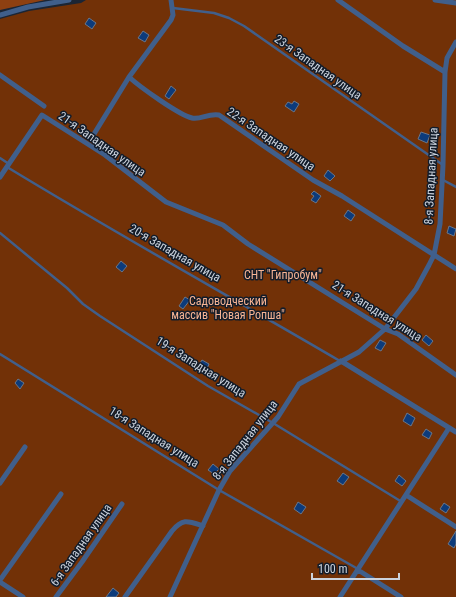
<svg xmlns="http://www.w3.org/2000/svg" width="456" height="597" viewBox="0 0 456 597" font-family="'Roboto Condensed',sans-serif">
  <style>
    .green { fill: #723107 }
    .forest { fill: #8e4011 }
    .building { fill: #0c3b7b; stroke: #6a7688 }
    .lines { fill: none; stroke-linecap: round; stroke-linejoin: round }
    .lane { stroke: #405f8b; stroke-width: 2.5 }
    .street { stroke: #405f8b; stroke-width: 5 }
    .labels { text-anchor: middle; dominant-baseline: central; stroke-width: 3; stroke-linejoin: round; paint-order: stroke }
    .street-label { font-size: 12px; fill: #ccd3dd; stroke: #121c2a }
    .park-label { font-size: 12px; fill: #f7b494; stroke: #121c2a }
  </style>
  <rect width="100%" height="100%" fill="#1b2534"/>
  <!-- green -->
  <path class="green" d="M86,0H456V597H0V19L29,11L81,3Z"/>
  <!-- forest -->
  <path class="forest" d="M0,0H45L0,10Z"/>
  <!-- building -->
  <path class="building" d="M89,18L96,23L92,29L85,24Z
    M143,31L149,35L145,42L138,38Z
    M171,86L176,90L169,99L165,96Z
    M294,101L299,104L294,112L285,106L288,102L292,104Z
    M421,132L430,135L427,143L418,139Z
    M328,170L335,176L330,181L324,176Z
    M314,191L321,196L316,203L311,200L314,196L311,194Z
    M348,210L355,215L351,221L344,216Z
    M449,226L456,229L454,236L447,233Z
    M121,261L127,266L122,272L116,267Z
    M185,297L190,300L183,309L179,306Z
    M426,335L433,341L429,346L422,340Z
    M380,340L386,343L381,351L375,348Z
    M202,360L209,364L206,371L198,366Z
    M18,379L24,383L20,389L15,383Z
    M407,413L415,418L411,426L403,421Z
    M426,429L432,433L429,439L422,435Z
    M213,464L219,469L214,474L208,470Z
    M343,473L349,477L343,485L337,481Z
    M399,475L406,481L402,486L395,481Z
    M298,502L306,507L301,514L294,509Z
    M444,503L450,507L446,513L440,509Z
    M456,531V544L454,548L448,544Z
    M113,588L119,593L116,597H106Z"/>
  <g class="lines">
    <!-- lane -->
    <path class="lane" d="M173,8L214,13L229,18L244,26L443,165
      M0,158L9,164
      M7,167C117,234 229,296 340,361
      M443,180L456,187
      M0,233L67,288L83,304L100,316L208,386L273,423L402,502
      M0,354L219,490L358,569"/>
    <!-- street -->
    <path class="street" d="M171,0L173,15L171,20L129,77C140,87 179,115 192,118C201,120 208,113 219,115L313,180L342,196L456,269
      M338,0L403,46L445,72
      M435,0L456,3
      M0,15L28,7L69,0
      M0,75L44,106
      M94,134L129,77
      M0,177L42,115L105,155L166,202L223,225L248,244L385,329L398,334L456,375
      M341,361L456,432
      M0,483L25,447
      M406,495L456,527
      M358,570L401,597
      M0,580L61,494
      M0,582L23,597
      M56,597L82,562L122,504
      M125,597L172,531C183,518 188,521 203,526
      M170,597L219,490L230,471L278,417L299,384L359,352L385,329L416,289L429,265L434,255L440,224L443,165L445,72L447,58L456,42
      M340,597L449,428"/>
  </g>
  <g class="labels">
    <!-- street labels -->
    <g class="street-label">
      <text transform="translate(318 67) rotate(35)">23-я Западная улица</text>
      <text transform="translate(271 139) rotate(34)">22-я Западная улица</text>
      <text transform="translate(102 144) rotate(35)">21-я Западная улица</text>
      <text transform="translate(431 176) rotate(-87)">8-я Западная улица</text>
      <text transform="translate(175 253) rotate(30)">20-я Западная улица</text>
      <text transform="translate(377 311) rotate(32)">21-я Западная улица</text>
      <text transform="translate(201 367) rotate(32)">19-я Западная улица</text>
      <text transform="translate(154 437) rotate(32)">18-я Западная улица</text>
      <text transform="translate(245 440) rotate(-52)">8-я Западная улица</text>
      <text transform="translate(81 545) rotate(-55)">6-я Западная улица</text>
    </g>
    <!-- park labels -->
    <g class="park-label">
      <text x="283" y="275">СНТ "Гипробум"</text>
      <text x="228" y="301">Садоводческий<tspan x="228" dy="14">массив "Новая Ропша"</tspan></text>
    </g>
  </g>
  <!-- scale -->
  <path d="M312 573v6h87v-6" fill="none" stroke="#ccd3dd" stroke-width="2"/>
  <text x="318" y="573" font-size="12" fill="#ccd3dd" stroke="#121c2a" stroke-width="3" paint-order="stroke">100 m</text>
</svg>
